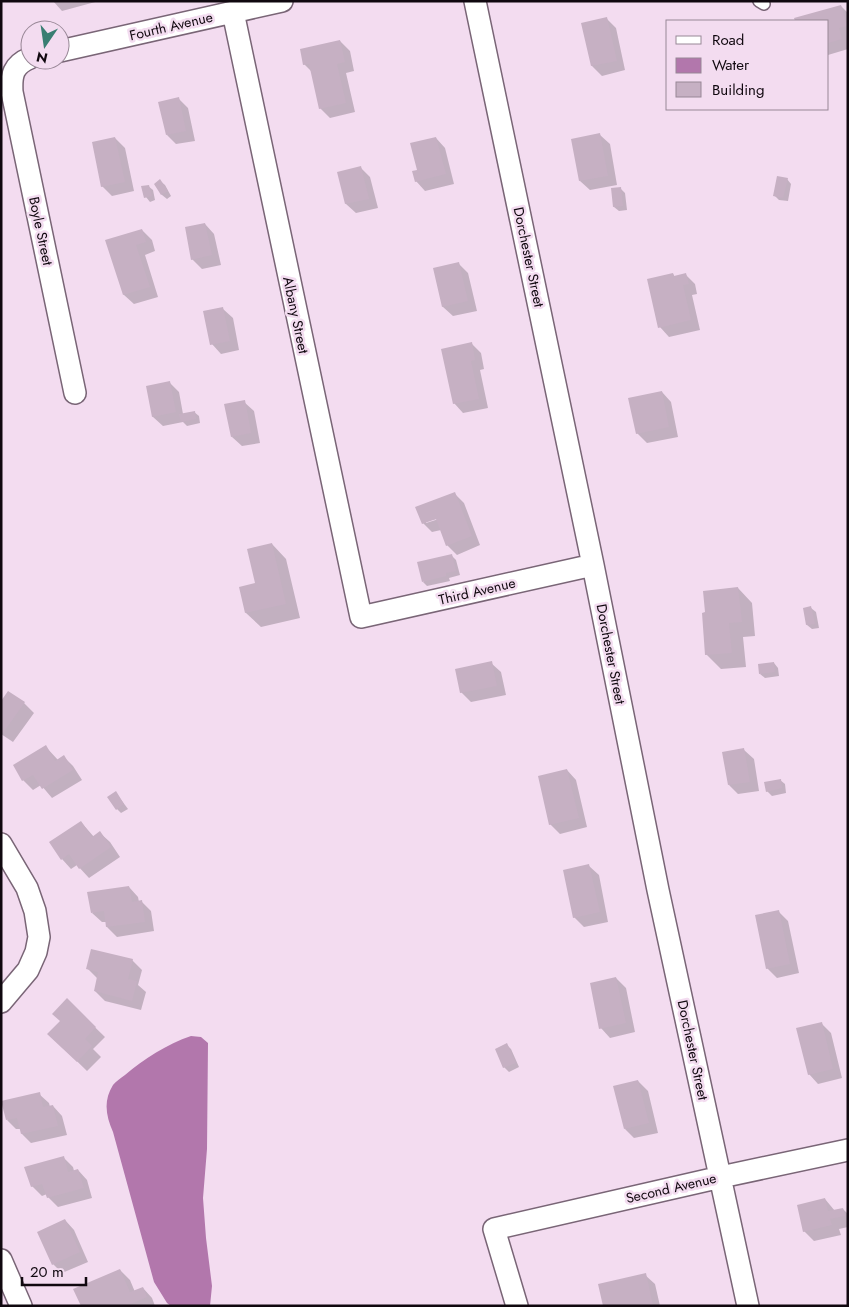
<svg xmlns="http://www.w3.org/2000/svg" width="849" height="1307" viewBox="0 0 849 1307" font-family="Jost,sans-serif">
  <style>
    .water { fill: #b277ac }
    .shadow { fill: #0003; fill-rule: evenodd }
    .building { fill: #c6b0c3 }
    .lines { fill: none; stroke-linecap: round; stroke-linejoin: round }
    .lane-casing { stroke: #796576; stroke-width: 14 }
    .street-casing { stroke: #796576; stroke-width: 24 }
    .lane { stroke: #fff; stroke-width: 11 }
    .street { stroke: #fff; stroke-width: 21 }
    .labels { text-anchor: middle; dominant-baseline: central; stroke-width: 5; stroke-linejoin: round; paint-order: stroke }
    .street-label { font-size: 14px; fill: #10080f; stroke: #f3dcf0 }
  </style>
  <rect width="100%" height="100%" fill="#f3dcf0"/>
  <!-- water -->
  <path class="water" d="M191,1036L201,1037L208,1043L207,1149L203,1198L206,1238L212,1286L210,1306H171L167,1303L154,1282L113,1132C106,1116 103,1101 113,1085C116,1081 121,1078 125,1075C144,1059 167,1044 191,1036Z"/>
  <!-- shadow -->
  <path class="shadow" d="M53,1H99L62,11Z
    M841,6L848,13V49L828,55V21H796V19Z
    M606,18L616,28L625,70L602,76L592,66L583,24Z
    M340,41L350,51L354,71L346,73L355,112L330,118L320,108L312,72L304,64Z
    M179,99L188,108L195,141L176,144L167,135Z
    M600,135L610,144L617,185L590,190L580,181Z
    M115,138L125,148L134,191L112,196L102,186Z
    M436,138L445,148L454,184L425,191L416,181Z
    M361,168L370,177L378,208L356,213L346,204L339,173Z
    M787,179L791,184L788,201L779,200L774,195Z
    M160,181L165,185L171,196L167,199L162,195L155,184Z
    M148,186L153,190L155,200L150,202L146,197Z
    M620,188L625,193L627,210L619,211L614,207Z
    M205,224L214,234L221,265L202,269L192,259Z
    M142,230L152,240L155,251L145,255L158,297L134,304L124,295L107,241Z
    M458,263L468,273L477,311L453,316L443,307L434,269Z
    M673,274L675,277L686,275L695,284L697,294L692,295L700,330L669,337L660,327Z
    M223,309L233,318L239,350L221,354L212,344Z
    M472,344L481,353L484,369L480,370L488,408L463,413L454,403Z
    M169,382L179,392L183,414L194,412L199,416L200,423L187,426L183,422L163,426L153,417L147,387Z
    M662,392L671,402L678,437L647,443L637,433Z
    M244,402L254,411L260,443L242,446L232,437Z
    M454,493L464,503L480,545L457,555L447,545L441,530L432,532L423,523ZM442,518L426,523V521Z
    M272,544L286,559L300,618L261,627L246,613L241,588L257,584Z
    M452,556L456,560L460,575L449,578L450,581L427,586L423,582Z
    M738,588L752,603L755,636L743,637L746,667L721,669L706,654Z
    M811,608L816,612L819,628L812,629L807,625Z
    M491,663L501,672L506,695L471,702L461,692Z
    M774,663L778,668L779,676L765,678L760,674Z
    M1,702L24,703L34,713L13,742L1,734Z
    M46,747L58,760L64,757L73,766L82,780L52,798L41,785L33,790L23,780Z
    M744,750L754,759L759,791L738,794L729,785Z
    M567,770L576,780L587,827L560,834L550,824Z
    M780,780L785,784L786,793L772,796L767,791Z
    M116,793L128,809L121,813L117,809Z
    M81,822L94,837L100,833L110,842L120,857L89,878L77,865L71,869L62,859Z
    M589,866L599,875L608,922L584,927L574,917Z
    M129,887L138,897L139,902L141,901L151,911L154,931L117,937L107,927L106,922H102L92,913Z
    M779,912L788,921L799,973L777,978L767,968Z
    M132,960L142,970L138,985L146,992L141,1010L105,1001L95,991L98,979L88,969Z
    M616,978L626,988L635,1032L610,1038L601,1028Z
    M67,1000L105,1037L93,1049L101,1057L87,1071L49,1034L61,1021Z
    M822,1024L831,1033L842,1078L818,1084L809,1074Z
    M507,1045L511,1049L519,1067L509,1072L504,1067Z
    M638,1081L648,1091L658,1133L634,1138L625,1129Z
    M39,1094L49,1103L50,1107L53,1106L62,1116L67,1135L31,1143L22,1134L21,1129H16L7,1120Z
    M63,1157L73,1167L74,1171L78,1170L87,1180L92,1198L58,1207L48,1197L47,1194L42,1196L32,1186Z
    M825,1199L835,1211L843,1209L848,1214V1227L839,1229L841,1235L814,1241L804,1231Z
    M65,1220L74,1230L88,1262L62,1273L53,1264Z
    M120,1270L130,1280L135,1292L143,1288L152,1298L155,1306H82Z
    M645,1275L655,1284L660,1306H605Z"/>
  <!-- building -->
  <path class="building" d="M841,5L847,26L839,28L842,39L828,43V21H795L794,18Z
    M607,17L617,61L591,66L581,23Z
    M340,40L345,62L337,64L346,103L319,109L309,64L303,65L300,49Z
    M179,97L186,131L166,135L158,102Z
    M600,133L608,176L579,181L571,139Z
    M115,137L125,182L101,187L92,142Z
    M436,137L446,174L415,182L412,171L417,170L410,143Z
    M361,166L369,199L345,204L337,172Z
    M777,176L788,178L783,198L773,196Z
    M160,179L168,191L161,195L154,184Z
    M149,185L152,196L144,198L141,186Z
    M621,187L623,206L613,207L611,188Z
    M205,223L212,255L191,260L185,227Z
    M142,229L146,242L136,245L150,287L123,295L105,240Z
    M459,262L468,301L442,307L433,268Z
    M673,273L674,276L686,273L689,284L683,285L691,320L658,328L647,279Z
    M223,307L230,341L210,345L203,311Z
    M472,342L475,360L471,361L479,399L453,404L441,349Z
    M170,381L176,412L152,417L146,386Z
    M662,391L669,427L636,434L628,398Z
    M245,400L251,433L231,437L224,404Z
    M195,411L196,419L181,422L179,414Z
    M455,492L472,536L446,546L436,519L422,524L415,507Z
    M272,543L286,604L245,613L239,587L255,583L247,549Z
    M452,554L456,571L446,573V576L422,582L417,562Z
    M738,587L742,622L729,623L732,653L705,655L702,613L705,612L703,591Z
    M811,606L815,624L806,625L803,608Z
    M492,661L497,686L460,693L455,669Z
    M774,662L775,672L759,674L758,664Z
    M8,691L25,702L3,733L1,732V701Z
    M46,745L55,761L64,755L73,770L42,789L33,775L22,781L13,765Z
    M744,748L750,782L728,785L722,752Z
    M567,769L579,818L549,825L538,776Z
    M781,779L782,788L766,792L764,782Z
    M116,791L124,804L116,810L107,797Z
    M81,821L92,837L100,831L111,847L79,869L69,854L61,860L49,842Z
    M589,864L600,912L573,918L563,870Z
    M129,886L132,902L142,900L145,922L106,927L104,911L91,913L87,892Z
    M779,910L790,964L766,969L755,915Z
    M91,949L133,959L128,979L137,981L132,1001L94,991L98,972L86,969Z
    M616,977L626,1023L599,1029L590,983Z
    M67,998L96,1027L85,1039L92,1046L77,1062L47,1034L60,1021L52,1014Z
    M822,1022L833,1069L808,1075L796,1028Z
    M507,1043L516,1063L503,1068L495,1049Z
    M638,1080L649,1123L624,1129L613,1086Z
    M40,1092L43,1107L53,1105L58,1126L21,1134L17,1118L6,1120L1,1101Z
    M64,1156L68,1172L78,1169L84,1188L47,1198L42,1184L31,1187L24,1167Z
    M825,1198L828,1211L843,1208L845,1216L830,1219L832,1225L803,1232L797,1205Z
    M65,1219L80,1252L52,1265L37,1232Z
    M120,1269L130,1292L143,1287L147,1297L126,1306H95L94,1304L90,1306H81L73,1289Z
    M646,1273L653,1306H603L598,1284Z"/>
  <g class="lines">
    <!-- lane casing -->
    <g class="lane-casing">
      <path id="lane" d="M759,1L764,4"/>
    </g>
    <!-- street casing -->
    <g class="street-casing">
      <path id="street" d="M475,1L593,565L658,890L748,1306
        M233,12L361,617L593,565
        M60,51L282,1
        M30,58C13,65 11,75 12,92L75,393
        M1,844L27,888L35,911L39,937L36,952L28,970L1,1002
        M1,1260L21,1306
        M517,1306L494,1229L721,1177L848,1150"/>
    </g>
    <!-- lane -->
    <use href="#lane" class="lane"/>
    <!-- street -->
    <use href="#street" class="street"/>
  </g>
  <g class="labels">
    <!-- street labels -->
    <g class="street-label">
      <text transform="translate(171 26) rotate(-13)">Fourth Avenue</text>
      <text transform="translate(41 231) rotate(78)">Boyle Street</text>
      <text transform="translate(529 257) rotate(78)">Dorchester Street</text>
      <text transform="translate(296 315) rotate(78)">Albany Street</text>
      <text transform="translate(477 591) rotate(-13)">Third Avenue</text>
      <text transform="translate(611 654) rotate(79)">Dorchester Street</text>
      <text transform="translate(693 1050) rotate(78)">Dorchester Street</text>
      <text transform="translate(671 1188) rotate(-13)">Second Avenue</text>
    </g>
  </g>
  <!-- border -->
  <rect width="849" height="1307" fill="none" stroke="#10080f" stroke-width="5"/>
  <!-- legend -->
  <rect x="666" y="20" width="162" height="90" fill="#f3dcf0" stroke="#988796"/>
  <rect x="676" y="36" width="25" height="8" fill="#ffffff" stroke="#988796"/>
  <text x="712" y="45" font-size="15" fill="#10080f">Road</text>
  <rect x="676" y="58" width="25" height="15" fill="#b277ac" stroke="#988796"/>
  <text x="712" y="70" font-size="15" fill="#10080f">Water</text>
  <rect x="676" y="82" width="25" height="15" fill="#c6b0c3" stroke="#988796"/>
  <text x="712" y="95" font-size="15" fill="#10080f">Building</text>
  <!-- north arrow -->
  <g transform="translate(45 45) rotate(193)"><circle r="24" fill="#f3dcf0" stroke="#988796"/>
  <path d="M0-4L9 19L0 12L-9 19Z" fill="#397e72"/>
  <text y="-8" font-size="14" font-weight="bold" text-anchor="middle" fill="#10080f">N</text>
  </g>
  <!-- scale -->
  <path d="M22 1277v8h64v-8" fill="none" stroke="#10080f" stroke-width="2.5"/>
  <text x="30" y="1277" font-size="15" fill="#10080f" stroke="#f3dcf0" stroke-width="4" paint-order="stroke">20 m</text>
</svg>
